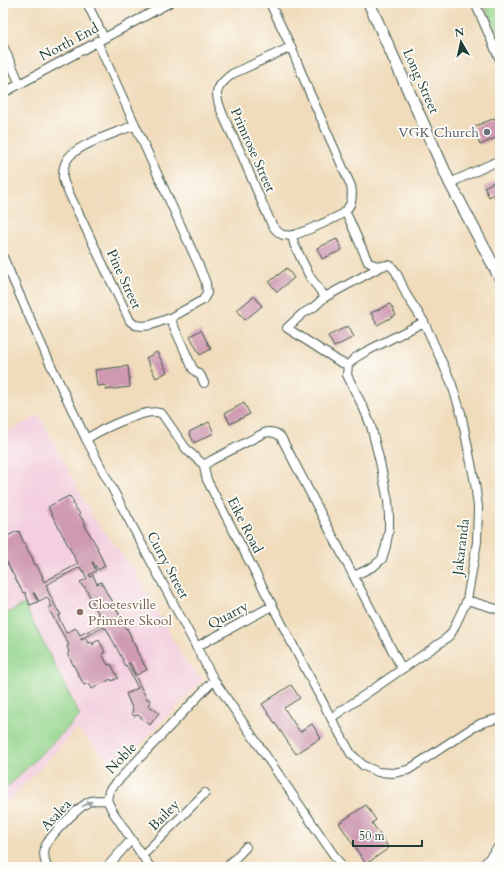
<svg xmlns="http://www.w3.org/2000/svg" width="503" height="870" viewBox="0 0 503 870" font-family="Cardo,serif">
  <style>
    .built { fill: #f3cfdf }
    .green { fill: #94d58d; stroke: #5a8960 }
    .building { fill: #ce99b1; fill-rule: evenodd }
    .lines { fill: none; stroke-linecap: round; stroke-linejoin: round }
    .street-casing { stroke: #3e5548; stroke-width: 10 }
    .secondary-casing { stroke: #3e5548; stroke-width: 13 }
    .street { stroke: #fff; stroke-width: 8 }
    .secondary { stroke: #fff; stroke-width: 11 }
    .oneway { fill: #8f9e9a }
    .worship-dot { fill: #6b7280; stroke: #fdfcf7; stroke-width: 1.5 }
    .education-dot { fill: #8d6e63; stroke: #fdfcf7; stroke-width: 1.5 }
    .labels { text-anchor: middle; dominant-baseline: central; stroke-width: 3.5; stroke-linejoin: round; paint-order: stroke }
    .street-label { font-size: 14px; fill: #1f3d34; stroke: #fdfcf7 }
    .worship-label { font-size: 14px; fill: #5b616d; stroke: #fdfcf7; text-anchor: end }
    .education-label { font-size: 14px; fill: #785e54; stroke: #fdfcf7; text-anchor: start }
  </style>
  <rect width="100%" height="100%" fill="#fdfcf7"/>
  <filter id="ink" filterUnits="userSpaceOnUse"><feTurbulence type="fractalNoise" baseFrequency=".025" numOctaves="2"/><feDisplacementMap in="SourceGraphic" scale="8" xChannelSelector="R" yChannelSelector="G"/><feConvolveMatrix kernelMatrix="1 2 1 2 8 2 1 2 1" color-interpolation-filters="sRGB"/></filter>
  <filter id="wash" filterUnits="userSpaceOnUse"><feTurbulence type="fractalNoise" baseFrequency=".012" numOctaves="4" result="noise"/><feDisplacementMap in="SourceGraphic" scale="16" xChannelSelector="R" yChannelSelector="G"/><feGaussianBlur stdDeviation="0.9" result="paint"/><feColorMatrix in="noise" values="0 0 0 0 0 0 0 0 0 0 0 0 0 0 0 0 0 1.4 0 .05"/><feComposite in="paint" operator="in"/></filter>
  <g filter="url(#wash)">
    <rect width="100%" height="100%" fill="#f0dcbb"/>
    <!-- built -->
    <path class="built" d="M39,415L94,519L135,570L183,658L203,680L117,768L77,729L3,807V434Z"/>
    <!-- green -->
    <path class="green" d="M484,3H500V39Z
      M24,604L80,716L3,791V613L4,615Z"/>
    <g id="blocks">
      <!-- building -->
      <path class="building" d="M500,116V136L480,145L473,127Z
        M500,179V206L494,194L489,197L484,187Z
        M337,239L342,250L322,259L317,248Z
        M287,268L294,278L277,292L269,282Z
        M254,296L262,306L245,320L237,310Z
        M390,304L396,315L377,325L371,313Z
        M348,326L354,337L334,347L328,336Z
        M201,330L211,349L200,355L190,336Z
        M157,352L167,372L156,378L146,358Z
        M128,366L130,387L106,390V385L97,386L95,370Z
        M244,403L250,414L230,424L225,413Z
        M209,422L214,433L194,443L189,432Z
        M69,496V497L70,496L74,503H73L75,508H76L80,514H79L86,525L85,526L98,548H97L105,566L98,570L93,562H92L96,571L89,575L90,577L93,575L97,584L101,582L110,599H111L112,600L122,620H121L126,629L127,628L132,639H131L137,649H136L138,653L147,670L136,675L130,663H128L147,699L150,700V702L148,705L159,713L150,725L138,715L134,716L132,714V711L133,710L126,694L138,688L126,665L125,666L122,660H123L106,628L105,629L104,627L81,639V640L85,638L88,643L91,642L93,645L94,644L93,643L99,640L105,652L102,654L108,665L111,664L118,678L112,681L111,679L92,689L89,683L84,685L68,655V653L69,652L67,646L69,645L48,608L52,606L47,597L39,601L34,593H33L38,602L30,605L25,592L23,593L3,555V535L4,538L17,531L18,532L19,531L23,541L27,547H26L32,557L35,565L36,564L43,577H42L44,582L78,564L48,507L61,500ZM80,567L82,571L83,570L87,579L80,582L83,587H85L102,621H101L103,624L80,635L76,628L66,633L58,616L61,615L59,611H58L47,589H48L46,585Z
        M291,685L300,698L284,708L300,732L312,724L321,738L296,754L262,704Z
        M366,805L376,820L372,823L389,848L366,864L339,823Z"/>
    </g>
  </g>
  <g filter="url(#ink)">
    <use href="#blocks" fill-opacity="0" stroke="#3e5548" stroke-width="1"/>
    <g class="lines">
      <!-- street casing -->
      <g class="street-casing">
        <path id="street" d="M87,3L104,38
          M270,3L291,47L308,89L351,186C353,196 352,206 344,212C340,217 299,234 293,235C290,236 286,235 283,235C278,233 275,229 272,225C261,201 251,177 241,153C235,140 216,106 217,93C218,85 226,79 232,74L291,47
          M475,3L500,60
          M97,41L200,268L206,283L207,293L203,300L170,318L151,325L143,326L135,325L130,321L67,189C65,185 62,180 63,175C63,169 65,162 69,157C79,144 119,132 135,125
          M3,46L20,84
          M3,93L169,3
          M450,183L500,160
          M292,235L294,244L310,277L325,297
          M3,257L47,357L86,439L214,680L342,867
          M170,318L193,369L201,376L204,383
          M348,365L340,362L287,328L302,314L314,307L325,297L382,266
          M86,439C99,431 149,405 162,414L187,450L204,465
          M204,465L205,472L207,480L331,718L351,754L364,766L378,772L393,773L408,770L469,730L482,723L500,718
          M204,465L212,460L264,433C271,431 276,432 281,437L402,669
          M354,576L374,566L382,559L386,546L389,529V516L388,501L380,462L371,426L364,409L347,375L348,365L355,358L365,352L424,322
          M467,600L500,610
          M196,647L272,606
          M331,718L443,641L450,635L453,630L467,600L477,542L478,507L475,483L461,413L451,382L424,322L407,296L396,272L391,266L388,265L382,266L374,265L368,262L349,219L345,212
          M142,856L205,793
          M47,867C44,860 43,852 46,845C51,835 80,805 91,801C96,800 102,800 107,800
          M107,867L131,840
          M150,867L113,812L107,800L109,791L112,787L214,680
          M227,867L246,847"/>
      </g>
      <!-- secondary casing -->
      <g class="secondary-casing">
        <path id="secondary" d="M369,3L450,183L500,278
          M484,867L500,847"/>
      </g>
      <!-- street -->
      <use href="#street" class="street"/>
      <!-- secondary -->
      <use href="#secondary" class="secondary"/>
    </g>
    <!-- one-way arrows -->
    <defs><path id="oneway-solid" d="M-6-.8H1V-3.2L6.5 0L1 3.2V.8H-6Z"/></defs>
    <use class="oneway" href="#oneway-solid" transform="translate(87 804) rotate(-28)"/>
  </g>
  <!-- markers -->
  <circle class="worship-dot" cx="487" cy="132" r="4"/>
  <circle class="education-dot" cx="80" cy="612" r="4"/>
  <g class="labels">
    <!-- street labels -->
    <g class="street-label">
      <text transform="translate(69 42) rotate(-28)">North End</text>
      <text transform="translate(421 81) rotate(66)">Long Street</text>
      <text transform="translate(253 150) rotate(66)">Primrose Street</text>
      <text transform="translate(124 279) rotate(65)">Pine Street</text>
      <text transform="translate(245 525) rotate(63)">Eike Road</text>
      <text transform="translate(461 547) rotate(-83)">Jakaranda</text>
      <text transform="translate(168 565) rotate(62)">Curry Street</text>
      <text transform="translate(228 615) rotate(-28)">Quarry</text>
      <text transform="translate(121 758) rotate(-46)">Noble</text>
      <text transform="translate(56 815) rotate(-47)">Asalea</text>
      <text transform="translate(164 815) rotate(-45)">Bailey</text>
    </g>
    <!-- worship labels -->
    <g class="worship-label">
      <text x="479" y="132">VGK Church</text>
    </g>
    <!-- education labels -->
    <g class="education-label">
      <text x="88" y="604">Cloetesville<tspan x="88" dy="16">Primêre Skool</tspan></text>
    </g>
  </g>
  <!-- margin -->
  <rect width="503" height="870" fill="none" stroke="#fdfcf7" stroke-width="16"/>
  <!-- north arrow -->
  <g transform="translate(461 42) rotate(351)" stroke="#fdfcf7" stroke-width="3" paint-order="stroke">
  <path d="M0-3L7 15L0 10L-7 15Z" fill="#1f3d34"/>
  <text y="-6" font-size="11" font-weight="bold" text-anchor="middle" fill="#1f3d34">N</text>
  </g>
  <!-- scale -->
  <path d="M353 840v6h69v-6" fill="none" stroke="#1f3d34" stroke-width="2"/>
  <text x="359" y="840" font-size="12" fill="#1f3d34" stroke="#fdfcf7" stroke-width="3" paint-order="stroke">50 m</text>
</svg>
